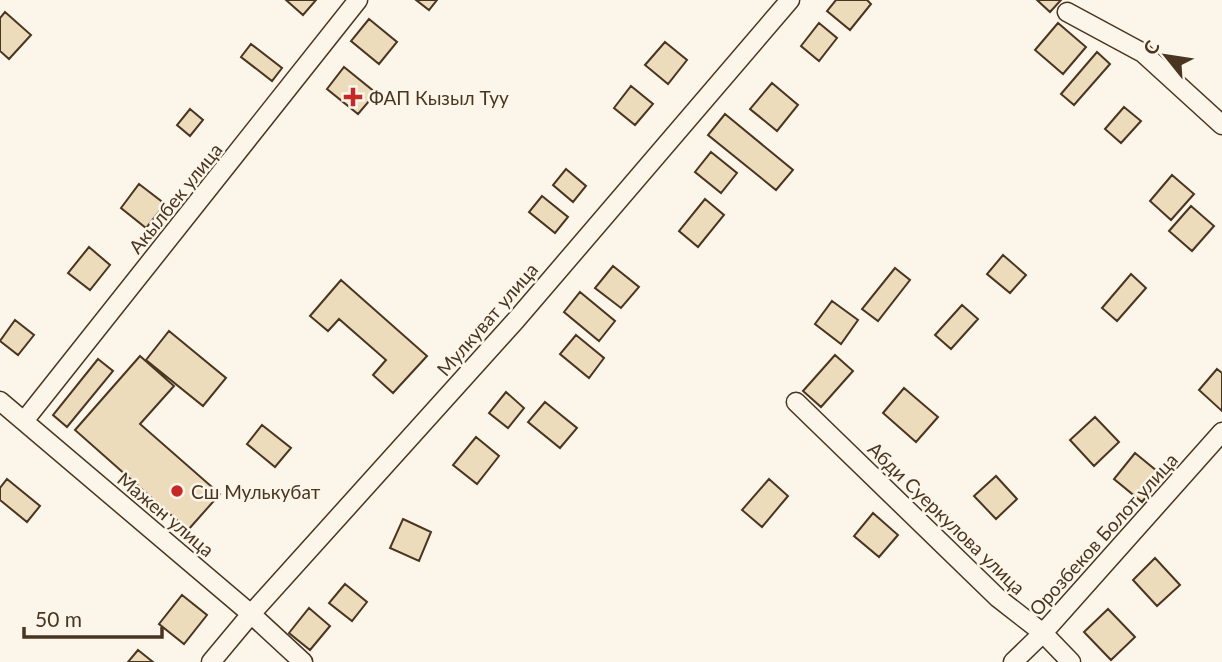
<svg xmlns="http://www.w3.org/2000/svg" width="1222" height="662" viewBox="0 0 1222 662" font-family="Lato,sans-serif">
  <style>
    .building { fill: #ecdcbc; stroke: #4a3520; stroke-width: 2 }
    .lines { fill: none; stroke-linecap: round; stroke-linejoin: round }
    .minor-casing { stroke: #4a3520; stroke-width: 21 }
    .minor { stroke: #fbf6e9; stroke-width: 18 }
    .poi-dot { fill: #c62828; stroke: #fbf6e9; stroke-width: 2.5 }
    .labels { text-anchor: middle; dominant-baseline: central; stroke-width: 5; stroke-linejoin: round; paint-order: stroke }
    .poi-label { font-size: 19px; fill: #4a3520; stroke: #fbf6e9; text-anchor: start }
    .street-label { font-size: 19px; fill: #4a3520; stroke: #fbf6e9 }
  </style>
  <rect width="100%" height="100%" fill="#fbf6e9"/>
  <!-- building -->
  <path class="building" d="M286,0H316L303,15Z
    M416,0H437L429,10Z
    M836,0H867L871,4L850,30L827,11Z
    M1037,0H1061L1050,12Z
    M5,12L31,35L9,59L0,51V18Z
    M369,19L397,42L379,64L351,41Z
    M819,23L837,38L819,61L801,46Z
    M1058,23L1086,47L1063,74L1035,50Z
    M665,42L687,60L668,84L645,65Z
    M251,44L282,68L272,81L241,57Z
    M1097,52L1110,64L1074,105L1061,94Z
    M344,67L376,93L358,114L327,89Z
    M772,83L798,105L777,131L750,109Z
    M631,86L653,104L635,125L614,108Z
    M1124,107L1141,121L1121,143L1105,129Z
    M190,109L203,120L190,136L177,125Z
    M725,114L793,170L776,190L708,135Z
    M711,152L737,173L721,193L695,172Z
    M566,169L586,186L573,202L553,185Z
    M1172,175L1194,194L1171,220L1150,201Z
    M139,184L165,204L146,228L121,208Z
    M542,196L568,217L555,233L529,212Z
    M705,199L724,215L698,247L679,231Z
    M1191,206L1214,226L1192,251L1169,231Z
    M89,247L110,265L90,290L68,273Z
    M1003,255L1026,275L1010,293L987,274Z
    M613,266L639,287L621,308L595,288Z
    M895,268L910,280L878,321L862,309Z
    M1131,274L1146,288L1117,321L1102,308Z
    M341,280L427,356L393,393L373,375L386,360L339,319L328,331L310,316Z
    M580,292L615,321L599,341L564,312Z
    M832,301L858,320L841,344L815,324Z
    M962,305L978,319L951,349L935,335Z
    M15,320L34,335L18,355L0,341Z
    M169,331L226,378L203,406L146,360Z
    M576,335L604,358L589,378L560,354Z
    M835,355L853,371L821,407L803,391Z
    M140,356L174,386L140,424L220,494L188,530L75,430Z
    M98,359L113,371L67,427L53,415Z
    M1217,369L1222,373V411L1199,390Z
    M904,388L938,417L916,442L883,413Z
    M506,392L524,408L508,428L489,413Z
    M545,402L577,428L560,448L528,422Z
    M1095,417L1119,442L1094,466L1070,440Z
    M262,425L291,448L275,467L247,444Z
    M476,437L499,456L477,484L453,465Z
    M1135,453L1163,476L1142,502L1114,479Z
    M996,476L1017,499L996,519L974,496Z
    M7,479L40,506L27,522L0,500V488Z
    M769,479L788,496L762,527L742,510Z
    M873,513L898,535L879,557L854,536Z
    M403,519L431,532L419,561L390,548Z
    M1155,558L1180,585L1157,606L1133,580Z
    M345,584L367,602L352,621L329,603Z
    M182,595L207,615L184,644L159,624Z
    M309,608L330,626L310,650L289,633Z
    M1108,609L1135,637L1111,660L1084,632Z
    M138,650L153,662H128Z"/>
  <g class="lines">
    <!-- minor casing -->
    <g class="minor-casing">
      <path id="minor" d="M1067,12L1143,53L1222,125
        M0,401L251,614L303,662
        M796,402L998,598L1043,633L1071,662
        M24,421L358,0
        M211,662L251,614L516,320L790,0
        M1013,662L1043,633L1222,432"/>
    </g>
    <!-- minor -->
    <use href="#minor" class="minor"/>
  </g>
  <!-- markers -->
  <g class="poi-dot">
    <path d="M349.5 86.5h7v7h7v7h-7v7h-7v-7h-7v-7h7z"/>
    <circle cx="177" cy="491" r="7"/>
  </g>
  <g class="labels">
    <!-- poi labels -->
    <g class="poi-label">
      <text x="369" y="97">ФАП Кызыл Туу</text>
      <text x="191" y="491">Сш Мулькубат</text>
    </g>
    <!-- street labels -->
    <g class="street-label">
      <text transform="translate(175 198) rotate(-51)">Акылбек улица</text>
      <text transform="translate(487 319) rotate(-49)">Мулкуват улица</text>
      <text transform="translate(166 514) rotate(40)">Мажен улица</text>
      <text transform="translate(947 518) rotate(44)">Абди Суеркулова улица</text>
      <text transform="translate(1103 534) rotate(-48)">Орозбеков Болот улица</text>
    </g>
  </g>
  <!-- north arrow -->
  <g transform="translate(1166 56) rotate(300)" stroke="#fbf6e9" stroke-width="5" paint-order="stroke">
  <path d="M0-5L12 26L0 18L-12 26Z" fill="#4a3520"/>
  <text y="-10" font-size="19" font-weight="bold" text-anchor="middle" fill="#4a3520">С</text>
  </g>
  <!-- scale -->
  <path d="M24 627v10h138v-10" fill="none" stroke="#4a3520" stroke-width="3.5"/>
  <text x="35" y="627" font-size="21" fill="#4a3520" stroke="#fbf6e9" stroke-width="5" paint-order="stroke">50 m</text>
</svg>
